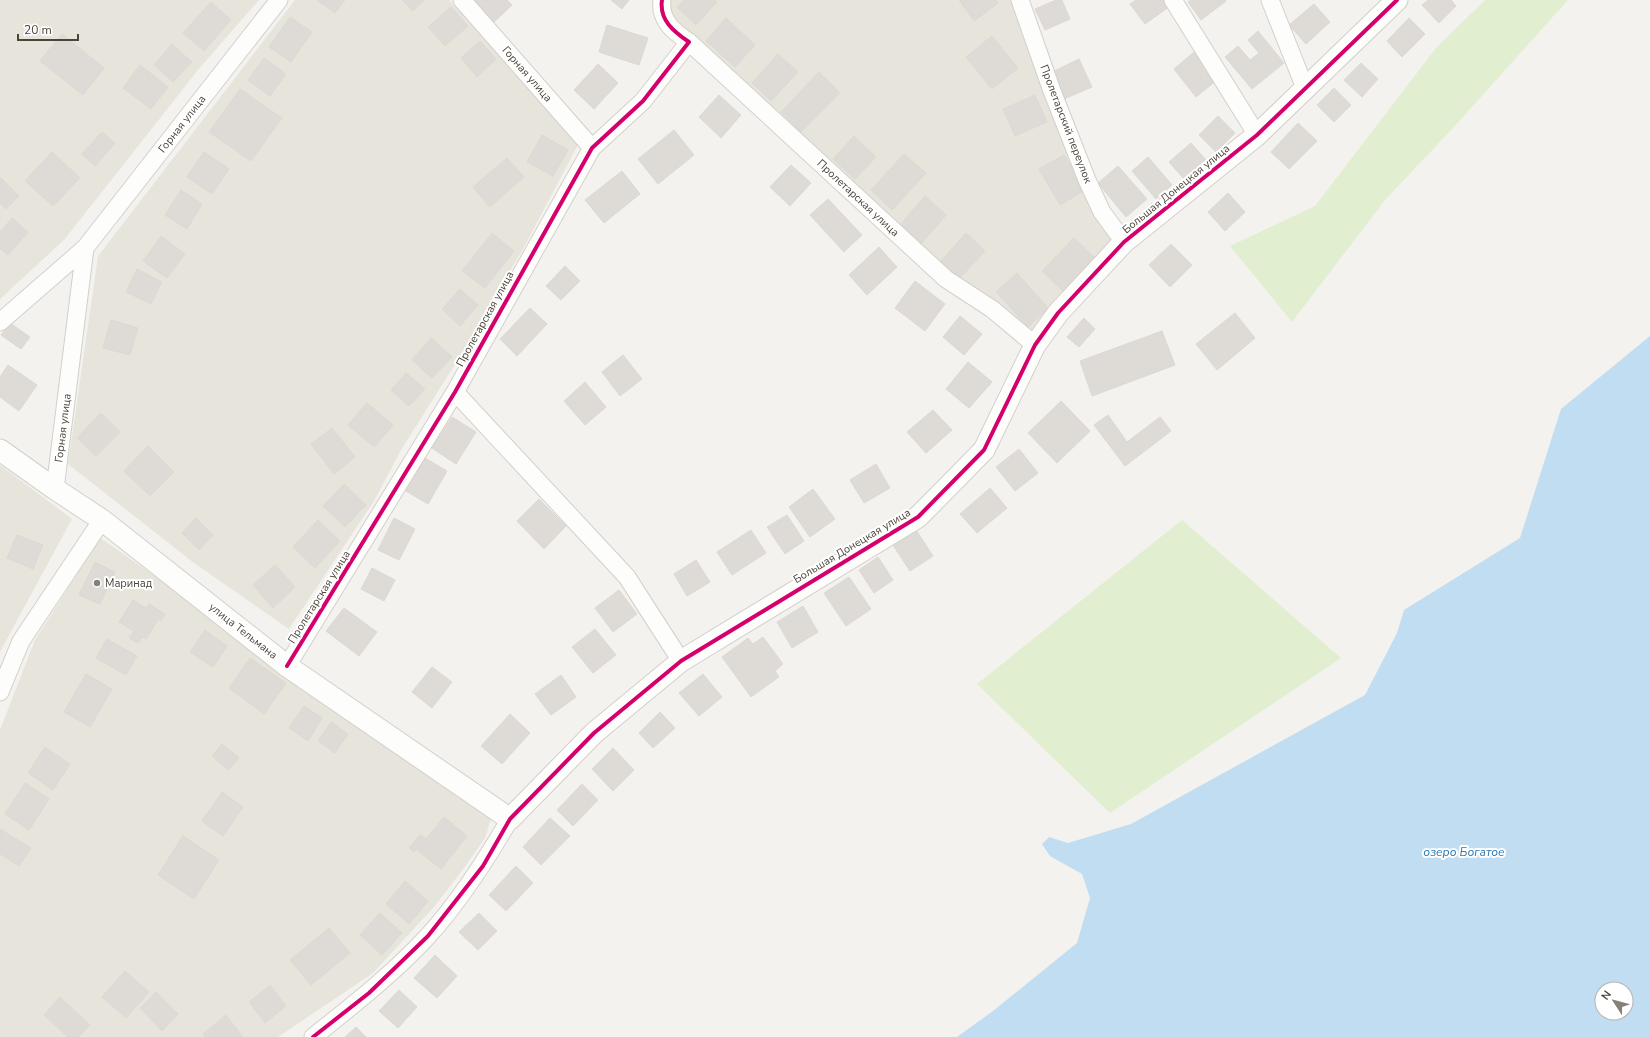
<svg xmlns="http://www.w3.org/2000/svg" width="1650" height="1037" viewBox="0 0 1650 1037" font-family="'Nunito Sans',sans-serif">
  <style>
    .residential { fill: #e7e4dc }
    .green { fill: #e1eecf }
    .water { fill: #c0ddf1; fill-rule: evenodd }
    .building { fill: #dedbd6; stroke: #dcd9d4 }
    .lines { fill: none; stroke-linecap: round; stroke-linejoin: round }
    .minor-casing { stroke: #d2d0cb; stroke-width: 19 }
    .tertiary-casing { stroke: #d2d0cb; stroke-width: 23 }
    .minor { stroke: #fdfdfc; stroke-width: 17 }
    .tertiary { stroke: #fdfdfc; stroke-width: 21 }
    .cycleway-casing { stroke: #fff; stroke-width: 6 }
    .cycleway { stroke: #d6006c; stroke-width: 4 }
    .poi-dot { fill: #868178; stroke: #fff; stroke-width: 1.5 }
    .labels { text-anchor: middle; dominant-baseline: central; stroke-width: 4; stroke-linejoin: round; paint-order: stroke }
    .street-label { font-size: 11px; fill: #4b4439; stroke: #fff }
    .poi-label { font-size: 11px; fill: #4b4439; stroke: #fff; text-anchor: start }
    .water-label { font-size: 12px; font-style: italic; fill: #2e7ab2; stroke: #fff }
  </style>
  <rect width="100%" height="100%" fill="#f4f2ee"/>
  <!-- residential -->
  <path class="residential" d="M0,0H259L198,70L64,240L0,299Z
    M295,0H449L579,143L523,249L459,358L401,450L374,501L289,629L194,563L68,464L98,256Z
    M662,0H1020L1052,91L1124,242L1035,345L992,309L689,42Z
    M0,465L72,519L0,652Z
    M99,537L273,658L492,816L485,838L464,868L434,907L373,973L278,1037H0V730L35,640L92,551Z"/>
  <!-- green -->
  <path class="green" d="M1485,0H1568L1453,128L1385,200L1292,322L1230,246L1315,206L1436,48Z
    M1182,520L1341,658L1110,813L977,684Z"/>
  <!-- water -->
  <path class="water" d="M1650,336V1037H957L993,1011L1077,943L1090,898L1082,874L1050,856L1042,844L1049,837L1068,843L1131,824L1365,695L1397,633L1404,610L1520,538L1561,409ZM1602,989H1626V1013H1602Z"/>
  <!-- building -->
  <path class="building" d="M317,0H345L335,13Z
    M402,0H424L413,11Z
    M473,0H507L512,5L490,26Z
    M611,0H629L622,9Z
    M684,0H714L717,2L696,25L677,7Z
    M959,0H996L998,3L974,21Z
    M1056,0H1062L1070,19L1045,30L1035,9Z
    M1136,0H1164L1169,7L1145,24L1130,4Z
    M1191,0H1225L1226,1L1201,20L1188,2Z
    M1428,0H1451L1456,6L1439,23L1422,5Z
    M211,2L231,20L204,51L183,33Z
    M1314,4L1330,22L1306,44L1289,25Z
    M451,7L468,26L445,46L428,27Z
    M290,17L312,32L291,62L269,47Z
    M726,18L755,45L735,67L706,41Z
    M1409,18L1425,34L1402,57L1387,41Z
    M607,25L648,38L639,65L599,52Z
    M1258,31L1284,63L1252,89L1225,57L1238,46L1250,60L1259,53L1248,40Z
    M62,34L104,68L83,95L40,61Z
    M992,36L1018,68L992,89L966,57Z
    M480,41L496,59L477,77L461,58Z
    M172,44L192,62L173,82L154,65Z
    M1194,52L1217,80L1196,97L1174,69Z
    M778,54L798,72L771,101L752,83Z
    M264,58L286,74L270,96L248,80Z
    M1079,59L1092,87L1064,99L1052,72Z
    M1361,63L1378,79L1362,97L1344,80Z
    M598,64L618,83L594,109L574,90Z
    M140,65L168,87L151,109L123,88Z
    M819,72L840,93L801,132L781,112Z
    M1334,88L1351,105L1334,122L1317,105Z
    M240,89L282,118L251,161L209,132Z
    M719,95L741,115L721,138L699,117Z
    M1035,95L1047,122L1015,136L1003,109Z
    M1218,116L1235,133L1216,152L1199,135Z
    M1298,123L1317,141L1289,169L1271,152Z
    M674,130L694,155L658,184L638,159Z
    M102,132L115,143L95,166L82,154Z
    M542,135L568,150L553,176L527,162Z
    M854,136L876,157L855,179L833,159Z
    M1191,143L1206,160L1184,179L1169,162Z
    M52,152L80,178L53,206L25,181Z
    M204,152L229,169L212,194L187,177Z
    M904,154L926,173L892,210L871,190Z
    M1064,155L1085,190L1060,205L1039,169Z
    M1148,157L1172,185L1156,199L1132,171Z
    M507,158L524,177L490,207L473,187Z
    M791,165L811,183L790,206L770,187Z
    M1118,166L1147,199L1126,217L1098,183Z
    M622,171L640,194L604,223L585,200Z
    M0,177L19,196L6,209L0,203Z
    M181,190L202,204L187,229L165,215Z
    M1228,193L1245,212L1225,231L1208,212Z
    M925,196L946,215L921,244L900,225Z
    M828,199L862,235L844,252L810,215Z
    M12,218L28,232L8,255L0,249V232Z
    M492,233L514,251L485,288L462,271Z
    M966,233L985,251L960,278L941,261Z
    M161,236L185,254L167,278L143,261Z
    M1074,238L1095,258L1063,291L1042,271Z
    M1171,244L1192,265L1170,287L1149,265Z
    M879,247L897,267L867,295L849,275Z
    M565,266L580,281L561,300L546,286Z
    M137,269L162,282L151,304L126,292Z
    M1017,273L1048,308L1028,327L996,292Z
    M915,281L945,304L925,331L895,308Z
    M460,289L478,305L460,326L442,309Z
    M530,308L547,324L517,356L500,339Z
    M1235,313L1255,338L1217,370L1196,344Z
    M960,316L982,334L964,355L943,337Z
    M1084,318L1095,329L1079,347L1067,337Z
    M111,320L138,328L130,355L103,348Z
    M10,323L30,337L21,349L1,335Z
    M1162,331L1175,365L1092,396L1080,361Z
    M431,338L452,357L432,378L412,360Z
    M623,355L642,379L620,396L602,372Z
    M968,362L992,382L969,408L946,389Z
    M8,365L37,385L19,411L0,397V377Z
    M406,373L425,389L409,406L391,390Z
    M585,382L606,407L585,425L564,401Z
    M1061,401L1090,431L1057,463L1028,433Z
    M367,403L393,425L374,447L348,425Z
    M933,410L952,430L926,453L907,432Z
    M101,413L120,432L96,456L77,438Z
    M1108,415L1127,442L1160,417L1171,431L1125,466L1094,425Z
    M452,417L476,432L456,464L432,448Z
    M332,428L355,457L334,474L311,444Z
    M148,446L174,472L150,496L124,471Z
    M1019,449L1038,473L1015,491L996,467Z
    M425,458L447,471L428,504L406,491Z
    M876,464L890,488L864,503L850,480Z
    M344,484L366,505L345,527L323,506Z
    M990,488L1007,508L977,533L960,514Z
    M813,489L835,519L810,537L789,507Z
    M539,499L566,526L544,549L517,521Z
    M787,515L804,541L785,554L767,527Z
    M196,518L213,535L199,550L182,533Z
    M394,518L415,529L399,560L378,550Z
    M318,520L340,541L315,568L293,547Z
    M751,530L766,553L732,575L717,552Z
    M916,530L933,556L910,571L893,545Z
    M17,535L43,545L33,569L7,558Z
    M878,557L893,580L874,593L859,570Z
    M696,560L710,582L687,596L674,574Z
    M95,562L115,572L100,604L79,595Z
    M275,565L295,587L273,608L253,585Z
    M372,568L395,580L384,601L361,589Z
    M849,577L871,609L846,626L824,593Z
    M619,590L637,614L613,632L595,608Z
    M133,600L146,608L149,604L165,614L161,620L158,619L146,639L142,637L138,643L129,638L134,631L119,622Z
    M803,606L818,632L792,648L777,622Z
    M344,608L377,632L359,656L326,631Z
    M595,629L616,655L593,673L572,647Z
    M205,630L227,646L213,667L190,652Z
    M763,637L783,664L775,671L779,677L751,697L722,657L748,638L753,644Z
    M107,639L137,656L126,675L96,658Z
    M250,658L286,683L264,714L229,688Z
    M432,667L452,682L432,708L412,692Z
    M86,674L112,689L90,727L64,712Z
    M703,674L722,697L699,716L679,693Z
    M561,675L576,697L551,715L535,694Z
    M304,706L322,718L308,741L289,728Z
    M660,712L675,728L653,748L639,733Z
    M510,714L530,733L502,764L481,746Z
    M331,722L348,734L335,753L318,741Z
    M222,744L239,758L228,770L212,756Z
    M45,747L70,764L53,790L28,773Z
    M613,748L634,770L613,791L592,769Z
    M25,783L49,799L29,830L5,814Z
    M582,784L598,800L573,826L557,810Z
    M222,792L243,807L223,836L202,821Z
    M444,817L467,836L441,869L416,849L414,852L409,848L420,835L426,839Z
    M550,818L570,836L541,865L523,847Z
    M0,829L31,848L19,866L0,854Z
    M183,836L219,860L194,899L158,875Z
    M516,866L533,883L506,911L489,895Z
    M405,881L428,901L409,924L386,904Z
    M380,913L402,933L382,955L360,935Z
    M479,913L497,931L478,950L459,932Z
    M329,928L350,953L311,985L290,960Z
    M435,955L457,976L437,998L414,978Z
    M125,971L149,992L126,1018L102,997Z
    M270,985L286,1006L265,1023L249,1002Z
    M399,990L417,1007L398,1028L379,1011Z
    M156,992L178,1014L162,1031L140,1008Z
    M60,997L90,1025L79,1037H68L44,1015Z
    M226,1015L243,1037H205L203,1034Z
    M356,1027L366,1037H345Z"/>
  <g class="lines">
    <!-- minor casing -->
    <g class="minor-casing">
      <path id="minor" d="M462,0L592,148
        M1020,0L1052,91L1087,180L1102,212L1124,242
        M1173,0L1257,135
        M1270,0L1305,88
        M689,42L946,279L992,309L1035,345
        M0,322L85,248L279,0
        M455,392L627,577L681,661
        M55,489L85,248
        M287,666L455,392L592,148L643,101L689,42C674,32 659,20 662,0
        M0,692L21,641L102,520
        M313,1037C353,1005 393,974 428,936C460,901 486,860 510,819"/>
    </g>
    <!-- tertiary casing -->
    <g class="tertiary-casing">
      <path id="tertiary" d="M0,450L55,489L102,520L287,666L510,819L594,733L681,661L918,517L984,450L1035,345L1058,313L1124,242L1257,135L1397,0"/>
    </g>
    <!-- minor -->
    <use href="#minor" class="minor"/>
    <!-- tertiary -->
    <use href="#tertiary" class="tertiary"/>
    <!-- cycleway casing -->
    <g class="cycleway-casing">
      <path id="cycleway" d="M287,666L455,392L592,148L643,101L689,42C674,32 659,20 662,0
        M313,1037L369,993L428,936L483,866L510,819L594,733L681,661L918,517L984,450L1035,345L1058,313L1124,242L1257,135L1397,0"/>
    </g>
    <!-- cycleway -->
    <use href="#cycleway" class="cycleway"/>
  </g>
  <!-- markers -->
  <circle class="poi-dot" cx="97" cy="583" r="4"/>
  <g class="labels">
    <!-- street labels -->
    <g class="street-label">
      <text transform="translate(527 74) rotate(49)">Горная улица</text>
      <text transform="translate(182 124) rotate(-52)">Горная улица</text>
      <text transform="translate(1066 124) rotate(69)">Пролетарский переулок</text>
      <text transform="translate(1176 189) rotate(-39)">Большая Донецкая улица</text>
      <text transform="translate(858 198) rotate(43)">Пролетарская улица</text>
      <text transform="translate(485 319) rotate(-61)">Пролетарская улица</text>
      <text transform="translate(63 428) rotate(-83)">Горная улица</text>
      <text transform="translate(852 546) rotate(-31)">Большая Донецкая улица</text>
      <text transform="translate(319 597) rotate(-58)">Пролетарская улица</text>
      <text transform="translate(243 631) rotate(38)">улица Тельмана</text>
    </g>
    <!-- poi labels -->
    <g class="poi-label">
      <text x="105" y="583">Маринад</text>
    </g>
    <!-- water labels -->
    <g class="water-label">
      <text x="1464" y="852">озеро Богатое</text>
    </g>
  </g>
  <!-- north arrow -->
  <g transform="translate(1614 1001) rotate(306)"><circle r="19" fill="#ffffff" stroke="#b7b4b0"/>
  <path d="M0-3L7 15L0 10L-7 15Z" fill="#868178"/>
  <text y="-6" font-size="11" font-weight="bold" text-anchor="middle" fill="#4b4439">N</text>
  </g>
  <!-- scale -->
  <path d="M18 34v6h60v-6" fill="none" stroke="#4b4439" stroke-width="2"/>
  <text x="24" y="34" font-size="12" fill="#4b4439" stroke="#ffffff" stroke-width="3" paint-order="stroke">20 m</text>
</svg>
